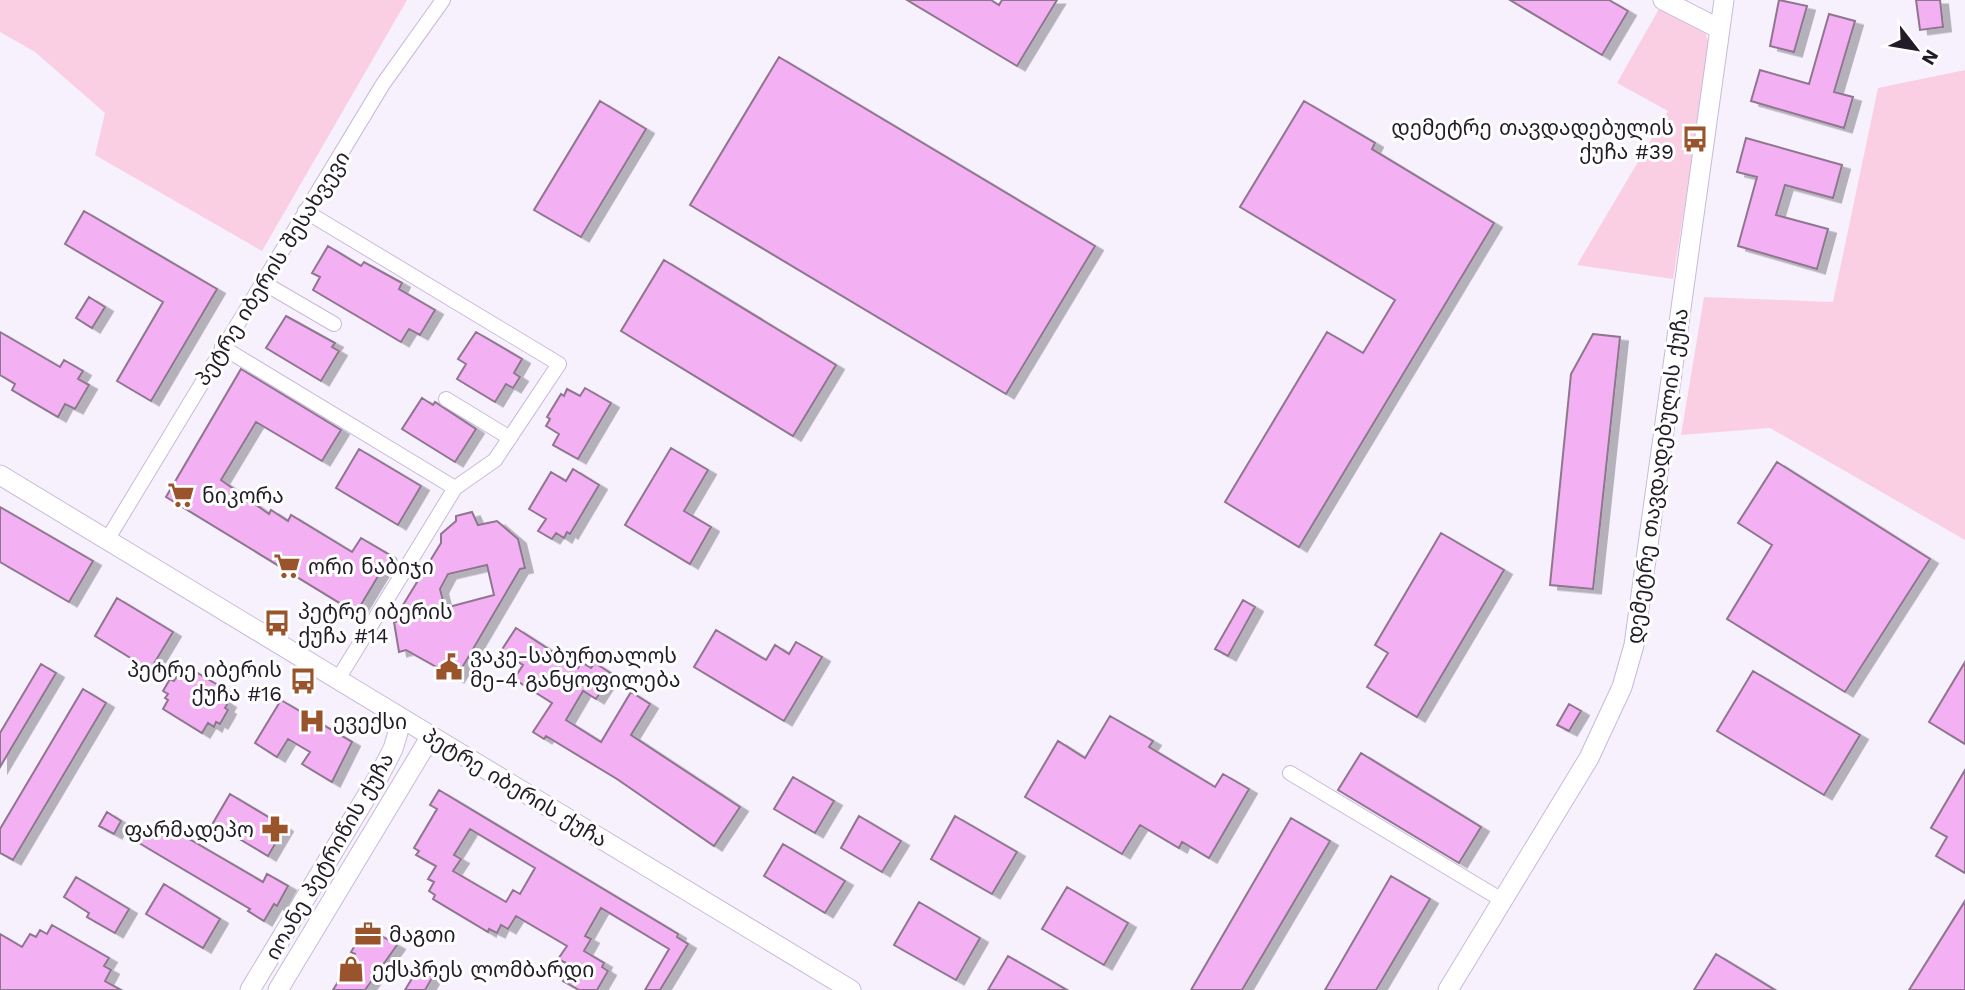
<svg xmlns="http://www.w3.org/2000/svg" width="1965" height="990" viewBox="0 0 1965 990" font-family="'Work Sans','Noto Sans Georgian',sans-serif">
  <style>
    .green { fill: #facfe4 }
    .building { fill: #f3b0f3; stroke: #8f768f; stroke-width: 2; fill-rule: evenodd; filter: url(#shadow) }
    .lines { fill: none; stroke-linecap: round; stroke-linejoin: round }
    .street-casing { stroke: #c9b9da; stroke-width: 16 }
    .secondary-casing { stroke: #c9b9da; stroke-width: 21 }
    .street { stroke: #fff; stroke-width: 14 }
    .secondary { stroke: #fff; stroke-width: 19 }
    .labels { text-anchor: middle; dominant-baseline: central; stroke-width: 6; stroke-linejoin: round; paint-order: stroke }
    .poi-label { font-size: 21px; fill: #221c29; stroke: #fff; text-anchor: start }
    .street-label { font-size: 21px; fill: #221c29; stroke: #fff }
  </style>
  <defs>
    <filter id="shadow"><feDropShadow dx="8" dy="4.5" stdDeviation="0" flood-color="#0004"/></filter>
  </defs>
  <rect width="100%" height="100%" fill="#f7f1fe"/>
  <!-- green -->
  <path class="green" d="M0,0H407L262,251L95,155L105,113L35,52L0,32Z
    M1660,7L1705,32L1710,48L1673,279L1577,265L1668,111L1617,83Z
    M1965,70V540L1770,428L1681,435L1704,297L1833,302L1878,88Z"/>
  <!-- building -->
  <path class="building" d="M907,0H991L999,5L1002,0H1057L1017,66Z
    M1510,0H1609L1628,11L1602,55Z
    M1779,0L1807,6L1794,52L1770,46Z
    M1916,0H1940L1943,27L1920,30Z
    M1829,14L1855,21L1834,92L1853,97L1844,128L1751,101L1760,70L1809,84Z
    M779,57L1095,246L1006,394L690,205Z
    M600,101L646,129L581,237L534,210Z
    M1304,101L1375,143L1372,149L1494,223L1299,547L1225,502L1327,332L1363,353L1395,300L1240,207Z
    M1746,138L1842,165L1833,198L1785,185L1776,215L1828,229L1817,269L1738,246L1757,177L1737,172Z
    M84,211L217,289L151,401L117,381L163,302L65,244Z
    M328,246L361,266L364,262L402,283L399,289L435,310L420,335L409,329L401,342L313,290L320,277L312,273Z
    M664,260L836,365L793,436L621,331Z
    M89,297L105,307L92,328L76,318Z
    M286,316L335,343L332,347L339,351L321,381L266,348Z
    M0,332L60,367L64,360L83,371L78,379L89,385L75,409L65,404L58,417L12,390L15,384L0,375Z
    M476,332L522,359L514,373L520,377L513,388L506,384L495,402L457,379L466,364L458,359Z
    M1593,334L1620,337L1593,589L1550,585L1571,374Z
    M241,369L341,430L322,461L256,422L221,480L269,514L271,510L288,521L291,515L352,552L361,538L388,554L389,558L356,613L166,497Z
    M585,388L611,403L578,459L553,445L559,434L546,426L550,419L547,417L561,394L564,396L567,389L580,396Z
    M422,398L433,405L435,402L476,429L455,462L402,429Z
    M671,448L708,470L684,511L711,527L690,564L625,525Z
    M359,449L421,486L398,525L336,488Z
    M1777,462L1930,559L1845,692L1727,619L1772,545L1738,523Z
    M573,469L599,485L570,534L567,532L564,538L556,533L552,539L538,531L546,519L529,509L551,472L566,481Z
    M0,507L93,561L69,602L0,562Z
    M472,512L478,525L497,521L518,539L525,568L520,569L456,678L406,650L399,652L394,622L406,620L403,605L441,543V534L456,521V516ZM487,565L494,595L445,608L440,589L448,574Z
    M1441,533L1504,570L1417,717L1367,687L1388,653L1375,645Z
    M117,598L173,632L150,670L95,636Z
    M1243,600L1255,607L1228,656L1215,649Z
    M516,628L578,668L581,662L591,668L595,663L612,674L596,699L583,691L566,720L601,742L631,692L650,704L631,735L740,807L714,846L617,779L546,736L544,739L533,732L552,703L514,679L523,665L501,651Z
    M716,630L766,660L775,645L789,654L796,642L822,657L784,721L694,667Z
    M1965,662V744L1929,722Z
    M41,664L56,673L0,767V733Z
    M189,668L228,691L223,700L228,703L225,708L228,710L220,724L216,722L214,727L208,723L202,733L163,709L168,700L165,698L168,694L163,691L170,679L174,681L178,675L183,678Z
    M1753,671L1860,735L1824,795L1717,731Z
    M83,689L106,703L13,860L0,853V829Z
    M281,700L352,742L332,782L302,764L310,752L288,739L277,757L255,743Z
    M1569,704L1581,711L1569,731L1557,725Z
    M1110,716L1153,741L1149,747L1215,787L1223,774L1249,789L1209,858L1182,842L1179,848L1140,825L1122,854L1025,797L1058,741L1085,758Z
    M1361,753L1481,827L1459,863L1338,790Z
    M1965,770V873L1936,856L1947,837L1931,828Z
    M793,777L834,801L815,833L774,809Z
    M439,790L678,934L677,937L688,944L660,990H645L669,949L601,908L585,936L591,939L584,951L604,963L602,967L608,971L597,990H579L563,981L567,974L561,971L566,963L558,959L567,946L516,916L508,929L501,925L497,933L489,929L488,932L433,899L435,895L429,891L434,882L428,879L436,866L416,855L419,851L414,848L437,809L430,805ZM470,829L535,868L520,894L513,890L506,902L453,871L461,859L454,855Z
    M230,794L285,827L268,856L213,823Z
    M107,812L121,821L114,834L99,826Z
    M859,816L901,841L882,872L841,848Z
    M955,816L1017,852L992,894L931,859Z
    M1291,818L1330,841L1242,990H1191Z
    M160,822L263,882L267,874L288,886L277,906L274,904L264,921L248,911L250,909L139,843L147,829L153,833Z
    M783,844L845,881L825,913L764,876Z
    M1391,876L1430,899L1376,990H1325Z
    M76,877L129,909L115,933L87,917L89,913L64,897Z
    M164,884L220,919L203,948L146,914Z
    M1067,887L1128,923L1104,965L1042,929Z
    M1965,901V990H1909Z
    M919,902L980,938L956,980L894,945Z
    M52,925L109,958L104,966L111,970L105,981L121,990H0V934L22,947L30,934L36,937L40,930L47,934Z
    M366,927L397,945L365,990H333L355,954L351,952Z
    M1716,954L1775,990H1694Z
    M1008,956L1067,990H988Z
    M422,962L436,971L425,990H405Z"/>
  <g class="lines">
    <!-- street casing -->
    <g class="street-casing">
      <path id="street" d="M305,211L559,364L495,460L455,488L338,679
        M262,282L334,324
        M222,347L455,488
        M446,399L510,438
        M107,540L383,84L443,0
        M1290,773L1502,900"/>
    </g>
    <!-- secondary casing -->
    <g class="secondary-casing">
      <path id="secondary" d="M1663,0L1718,28
        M0,475L851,990
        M250,990L380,774L393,749L402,719
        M278,990L431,736
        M1448,990L1589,758L1622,687L1634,645L1724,0"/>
    </g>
    <!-- street -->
    <use href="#street" class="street"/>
    <!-- secondary -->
    <use href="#secondary" class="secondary"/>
  </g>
  <!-- icons -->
  <defs>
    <g id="bus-bare" transform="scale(2.1)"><path d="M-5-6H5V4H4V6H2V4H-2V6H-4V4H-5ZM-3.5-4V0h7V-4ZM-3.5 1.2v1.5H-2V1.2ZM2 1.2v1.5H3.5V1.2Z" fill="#9a542c" stroke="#fff" stroke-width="2.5" paint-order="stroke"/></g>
    <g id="supermarket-bare" transform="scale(2.1)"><path d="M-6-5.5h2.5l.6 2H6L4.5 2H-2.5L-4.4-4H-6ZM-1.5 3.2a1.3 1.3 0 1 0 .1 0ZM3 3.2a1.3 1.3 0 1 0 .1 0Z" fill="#9a542c" stroke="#fff" stroke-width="2.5" paint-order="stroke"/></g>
    <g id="civic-bare" transform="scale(2.1)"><path d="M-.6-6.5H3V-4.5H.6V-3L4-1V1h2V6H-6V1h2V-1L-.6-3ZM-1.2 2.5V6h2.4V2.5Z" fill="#9a542c" stroke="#fff" stroke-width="2.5" paint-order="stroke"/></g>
    <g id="hospital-bare" transform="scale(2.1)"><path d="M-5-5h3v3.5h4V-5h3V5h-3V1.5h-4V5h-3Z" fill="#9a542c" stroke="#fff" stroke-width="2.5" paint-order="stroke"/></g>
    <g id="pharmacy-bare" transform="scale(2.1)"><path d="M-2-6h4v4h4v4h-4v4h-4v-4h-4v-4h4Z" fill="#9a542c" stroke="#fff" stroke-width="2.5" paint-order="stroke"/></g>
    <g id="office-bare" transform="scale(2.1)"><path d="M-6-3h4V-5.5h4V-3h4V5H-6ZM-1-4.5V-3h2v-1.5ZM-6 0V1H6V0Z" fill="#9a542c" stroke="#fff" stroke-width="2.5" paint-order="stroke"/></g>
    <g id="shop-bare" transform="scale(2.1)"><path d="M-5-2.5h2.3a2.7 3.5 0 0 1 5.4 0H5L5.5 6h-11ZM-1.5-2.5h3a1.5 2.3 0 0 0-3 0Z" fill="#9a542c" stroke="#fff" stroke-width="2.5" paint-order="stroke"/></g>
  </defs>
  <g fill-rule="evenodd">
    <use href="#bus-bare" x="1695" y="139"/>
    <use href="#supermarket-bare" x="181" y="495"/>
    <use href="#supermarket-bare" x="287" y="566"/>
    <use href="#bus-bare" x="277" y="623"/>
    <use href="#civic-bare" x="449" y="667"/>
    <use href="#bus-bare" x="303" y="681"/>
    <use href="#hospital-bare" x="312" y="721"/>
    <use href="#pharmacy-bare" x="275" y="829"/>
    <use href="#office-bare" x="368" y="934"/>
    <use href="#shop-bare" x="351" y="969"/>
  </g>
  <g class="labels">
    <!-- poi labels -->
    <g class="poi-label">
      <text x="1674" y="127" text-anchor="end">დემეტრე თავდადებულის<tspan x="1674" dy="24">ქუჩა #39</tspan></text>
      <text x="202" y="495">ნიკორა</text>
      <text x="308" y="566">ორი ნაბიჯი</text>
      <text x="298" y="611">პეტრე იბერის<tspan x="298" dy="24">ქუჩა #14</tspan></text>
      <text x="470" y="655">ვაკე-საბურთალოს<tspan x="470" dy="24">მე-4 განყოფილება</tspan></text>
      <text x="282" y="669" text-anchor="end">პეტრე იბერის<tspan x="282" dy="24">ქუჩა #16</tspan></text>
      <text x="333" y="721">ევექსი</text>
      <text x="254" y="829" text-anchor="end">ფარმადეპო</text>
      <text x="389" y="934">მაგთი</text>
      <text x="372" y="969">ექსპრეს ლომბარდი</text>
    </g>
    <!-- street labels -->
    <g class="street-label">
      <text transform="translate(272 268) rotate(-58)">პეტრე იბერის შესახვევი</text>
      <text transform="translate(1657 476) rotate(-82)">დემეტრე თავდადებულის ქუჩა</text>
      <text transform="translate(515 787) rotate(31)">პეტრე იბერის ქუჩა</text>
      <text transform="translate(329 856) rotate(-60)">იოანე პეტრიწის ქუჩა</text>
    </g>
  </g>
  <!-- north arrow -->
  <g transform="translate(1916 49) rotate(121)" stroke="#ffffff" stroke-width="5" paint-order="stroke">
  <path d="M0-5L12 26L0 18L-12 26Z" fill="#221c29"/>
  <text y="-10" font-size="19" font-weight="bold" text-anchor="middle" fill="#221c29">N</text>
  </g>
</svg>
